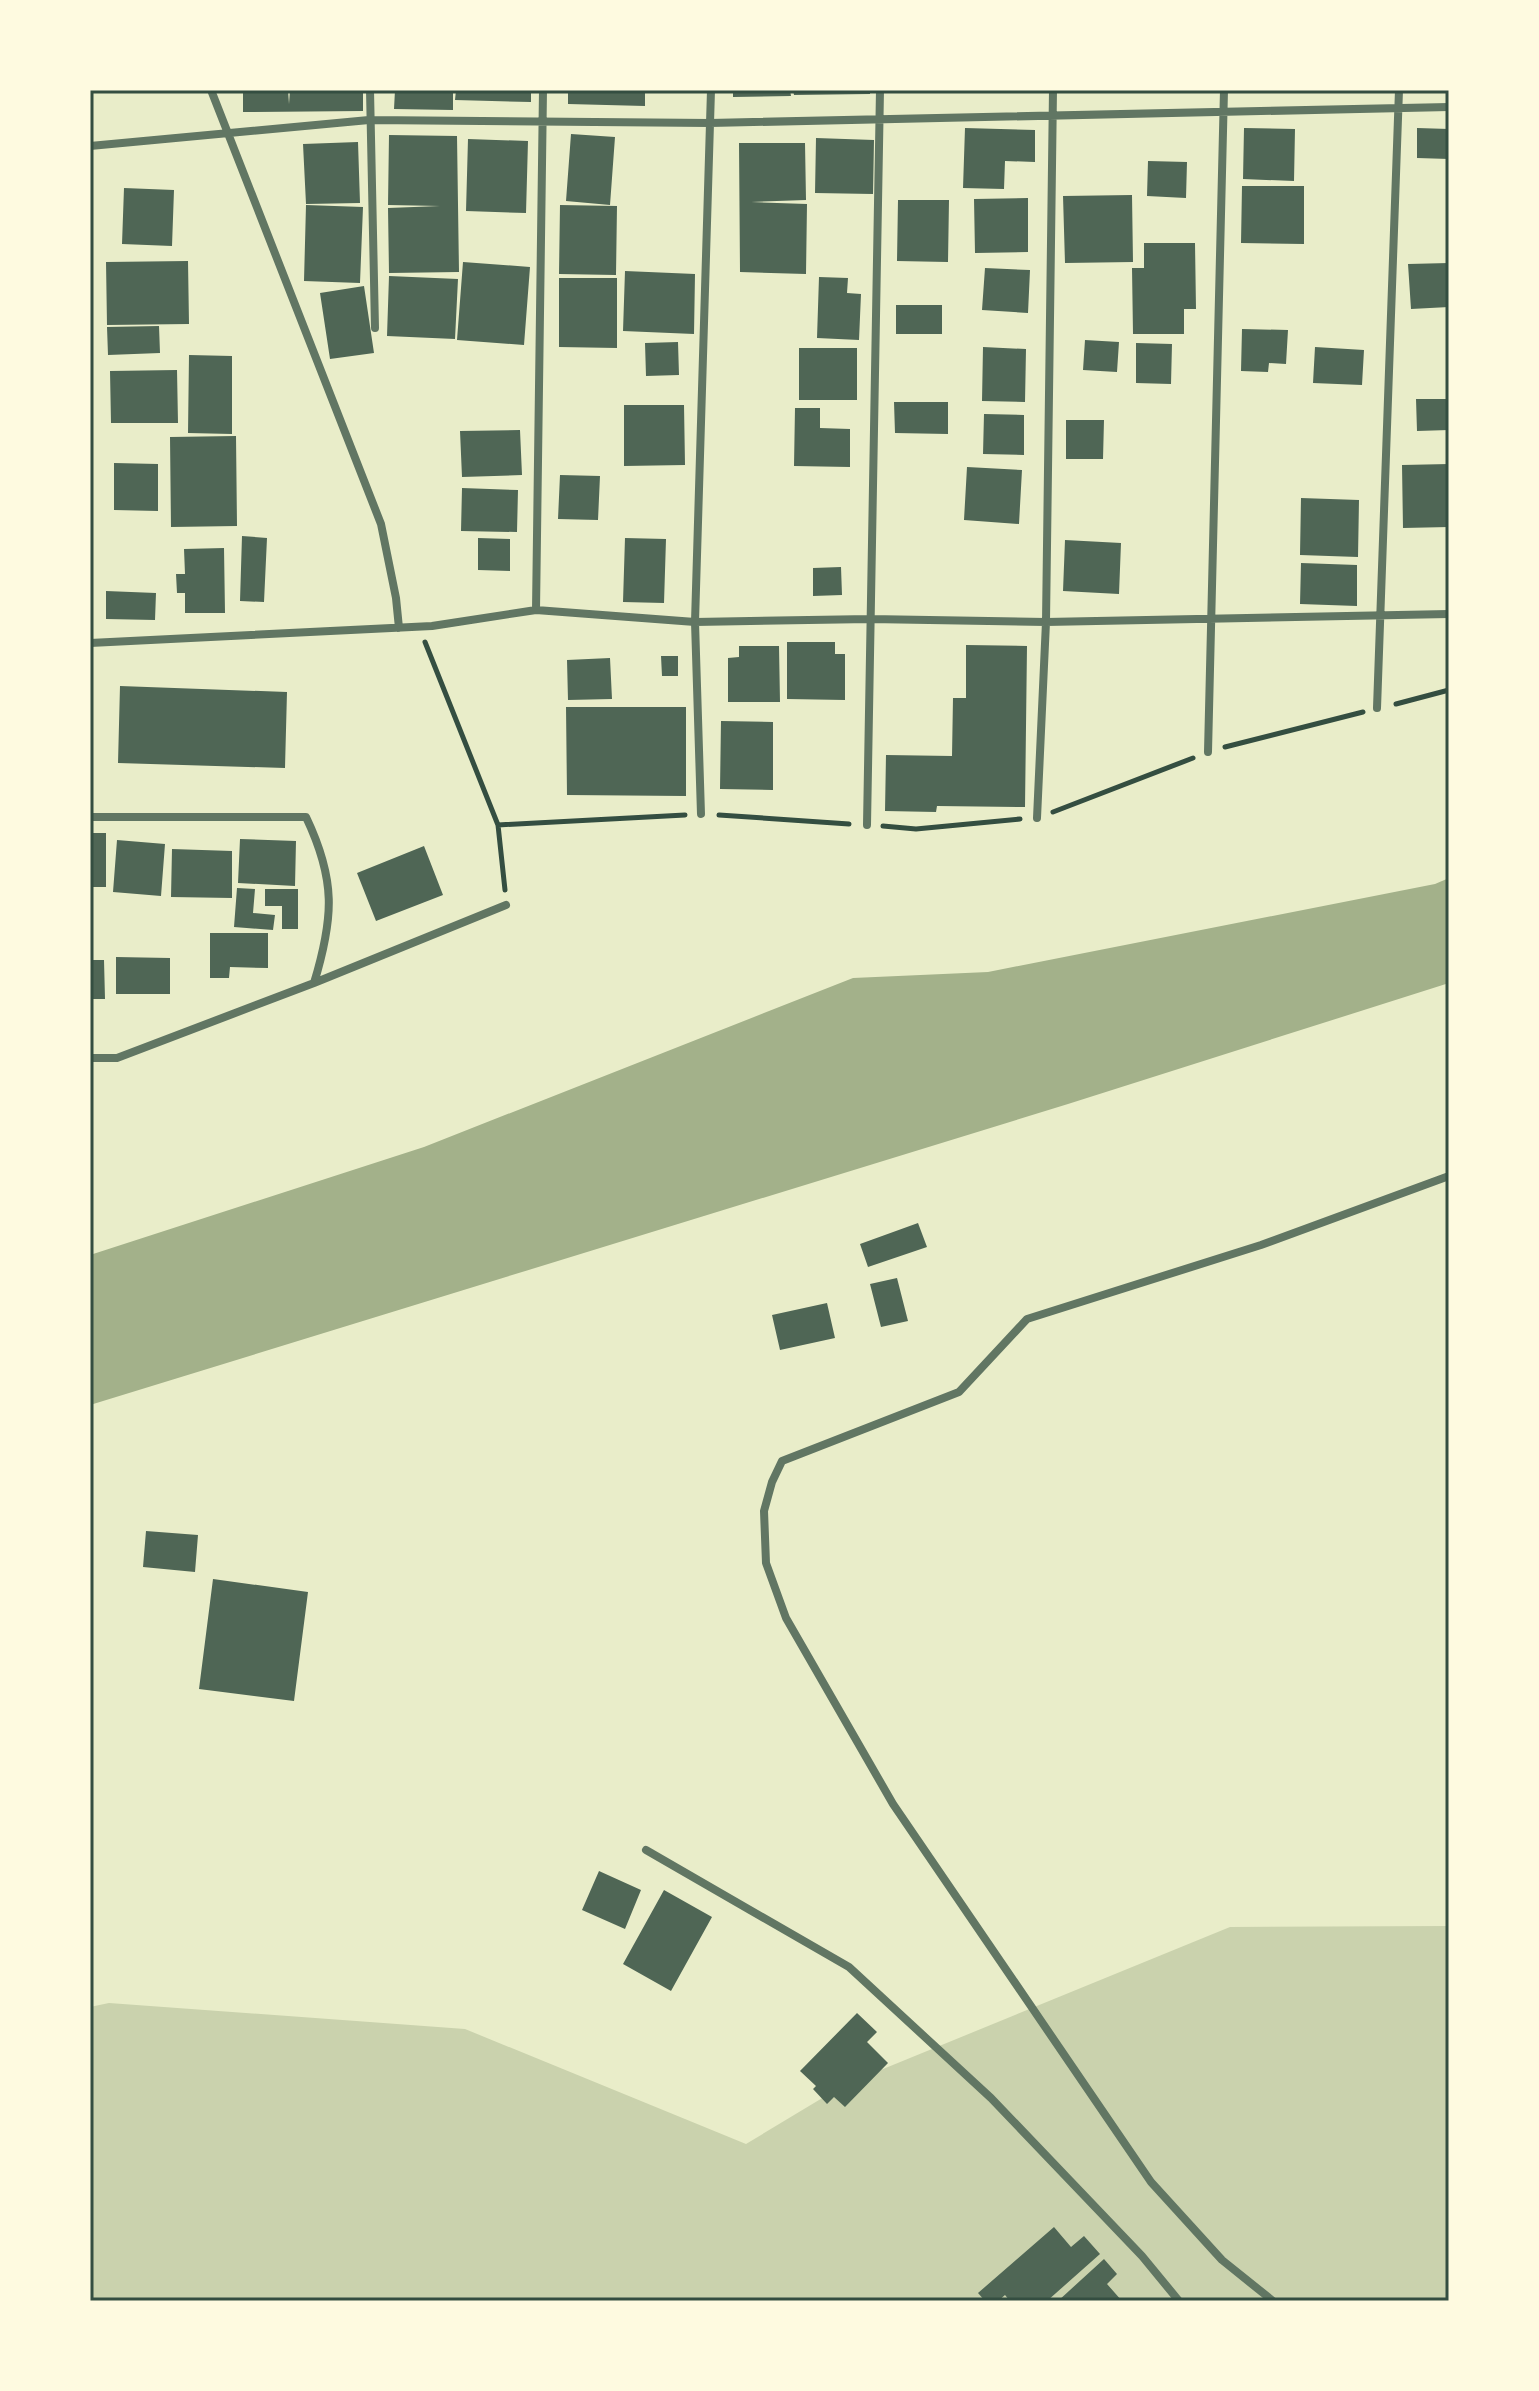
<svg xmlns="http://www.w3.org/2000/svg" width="1539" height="2391" viewBox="0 0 1539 2391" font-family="'Fira Sans Condensed',sans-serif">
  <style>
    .green { fill: #cad2ad }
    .water { fill: #a3b18a }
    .building { fill: #4f6655 }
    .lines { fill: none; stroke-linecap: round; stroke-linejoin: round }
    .path { stroke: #344e41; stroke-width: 5 }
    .minor { stroke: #617663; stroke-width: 8 }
    .neatline { fill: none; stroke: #344e41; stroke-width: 3 }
  </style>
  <rect width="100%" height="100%" fill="#e9edc9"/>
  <!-- green -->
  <path class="green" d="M1449,1926V2301H90V2007L109,2003L465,2029L746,2144L844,2085L1230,1927Z"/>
  <!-- water -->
  <path class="water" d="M1449,878V983L1068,1104L90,1405V1255L424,1147L853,978L988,972L1435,884Z"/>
  <!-- building -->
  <path class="building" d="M243,90H288L289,104L290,90H363V111L243,112Z
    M395,90H453V110L394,109Z
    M456,90H531V102L455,100Z
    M568,90H645V106L568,104Z
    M733,90H790L791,96L733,97Z
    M793,90H870V94L794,95Z
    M965,128L1035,130V162L1005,161L1004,189L963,188Z
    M1244,128L1295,129L1294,181L1243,179Z
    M1417,128L1449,129V159L1417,158Z
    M571,134L615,137L610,205L566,201Z
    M389,135L457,136L459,272L389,273L388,208L440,206L388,205Z
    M816,138L874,140L873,194L815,193Z
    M468,139L528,141L526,213L466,211Z
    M358,142L360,203L306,204L303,144Z
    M739,143H805L806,200L751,202L807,204L806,274L740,272Z
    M1148,161L1187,162L1186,198L1147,196Z
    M1242,186H1304V244L1241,243Z
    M124,188L174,190L172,246L122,244Z
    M1132,195L1133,262L1065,263L1063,196Z
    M1028,198V252L975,253L974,199Z
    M898,200H949L948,262L897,261Z
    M306,205L363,207L360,283L304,281Z
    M560,205L617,206L616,275L559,274Z
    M1144,243H1195L1196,309H1184V334H1133L1132,268H1144Z
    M188,261L189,324L107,325L106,262Z
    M463,262L530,267L524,345L457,340Z
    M1449,263V307L1411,309L1408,264Z
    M985,268L1030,270L1028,313L982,310Z
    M625,271L695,274L694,334L623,331Z
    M389,276L458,279L455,339L387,336Z
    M819,277L848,278L847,293L861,294L859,340L817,338Z
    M559,278H617V348L559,347Z
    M364,286L374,353L330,359L320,293Z
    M896,305H942V334H896Z
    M159,326L160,353L108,355L107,327Z
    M1242,329L1288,330L1286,364L1269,363L1268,372L1241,371Z
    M1085,340L1119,342L1117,372L1083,370Z
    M678,342L679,375L646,376L645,343Z
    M1136,343L1172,344L1171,384L1136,383Z
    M983,347L1026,349L1025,402L982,401Z
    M1315,347L1364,350L1362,385L1313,383Z
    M799,348H857V400H799Z
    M189,355L232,356V434L188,433Z
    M177,370L178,423H111L110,371Z
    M1416,399H1449V430L1417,431Z
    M894,402H948V434L895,433Z
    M624,405H684L685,465L624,466Z
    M795,408H820V428L850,429V467L794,466Z
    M984,414L1024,415V455L983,454Z
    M1066,420H1104L1103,459H1066Z
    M520,430L522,475L462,477L460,431Z
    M236,436L237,526L171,527L170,437Z
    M114,463L158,464V511L114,510Z
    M1449,464V527L1403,528L1402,465Z
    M967,467L1022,470L1019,524L964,520Z
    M560,475L600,476L598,520L558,519Z
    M462,488L518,490L517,532L461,531Z
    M1301,498L1359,500L1358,557L1300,555Z
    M242,536L267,538L264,602L240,601Z
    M478,538L510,539V571L478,570Z
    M625,538L666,539L664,603L623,602Z
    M1065,540L1121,543L1119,594L1063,591Z
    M224,548L225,613H185V593H177L176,574H185L184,549Z
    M1301,563L1357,565V606L1300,604Z
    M841,567L842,595L813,596V568Z
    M106,591L156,593L155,620L106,619Z
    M787,642H835V654H845V700L787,699Z
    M966,645L1027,646L1025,807L937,806L936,812L885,811L886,755L952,756L953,698H966Z
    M739,646H779L780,702H728V658L739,657Z
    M661,656H678V676H662Z
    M610,658L612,699L568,700L567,660Z
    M120,686L287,692L285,768L118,763Z
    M566,707H686V796L567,795Z
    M721,721L773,722V790L720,789Z
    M90,833H106V887H90Z
    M240,839L296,841L295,886L238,883Z
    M117,840L165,844L161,896L113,892Z
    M424,846L443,895L376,921L357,873Z
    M172,849L232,851V898L171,897Z
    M237,888L255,889L253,913L275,915L273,930L234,927Z
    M265,889H298V929H282V906H265Z
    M210,933H268V968L230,967L229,978H210Z
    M116,957L170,958V994H116Z
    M90,960H104L105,999H90Z
    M918,1223L927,1247L868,1267L860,1244Z
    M897,1278L908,1321L881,1327L870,1284Z
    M827,1303L835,1338L780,1350L772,1315Z
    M146,1531L198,1535L195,1572L143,1567Z
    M213,1579L308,1592L294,1701L199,1689Z
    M599,1871L641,1890L625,1929L582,1910Z
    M664,1890L712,1917L671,1991L623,1964Z
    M857,2013L877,2032L867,2042L888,2063L845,2107L834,2097L827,2104L813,2089L816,2086L800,2071Z
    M1054,2227L1071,2247L1084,2236L1100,2254L1047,2301H1010L1005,2295L998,2301H985L978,2293Z
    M1104,2259L1117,2274L1107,2284L1122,2301H1058Z"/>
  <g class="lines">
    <!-- path -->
    <path class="path" d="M425,642L498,825L505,890
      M1396,704L1449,690
      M1225,747L1363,712
      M1053,812L1193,758
      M719,815L849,824
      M498,825L685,815
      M883,826L916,829L1020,819"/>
    <!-- minor -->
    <path class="minor" d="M211,90L381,524L396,598L399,628
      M370,90L375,328
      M90,146L369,120L710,123L1449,107
      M536,610L543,90
      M90,643L432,626L536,610L695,622L870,619L1046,622L1449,614
      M1377,708L1399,90
      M1208,752L1224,90
      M701,814L695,622L711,90
      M90,817H306C336,880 334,917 314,983
      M1037,818L1046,622L1053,90
      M867,825L880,90
      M90,1058H117L314,983L506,905
      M646,1850L849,1967L991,2098L1142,2256L1179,2301
      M1273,2301L1222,2260L1151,2182L893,1804L786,1618L766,1563L764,1511L772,1482L782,1461L959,1392L1027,1319L1261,1245L1449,1176"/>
  </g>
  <!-- border -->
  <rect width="1539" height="2391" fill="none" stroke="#fefae0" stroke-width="184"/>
  <rect x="92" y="92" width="1355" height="2207" class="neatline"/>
</svg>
